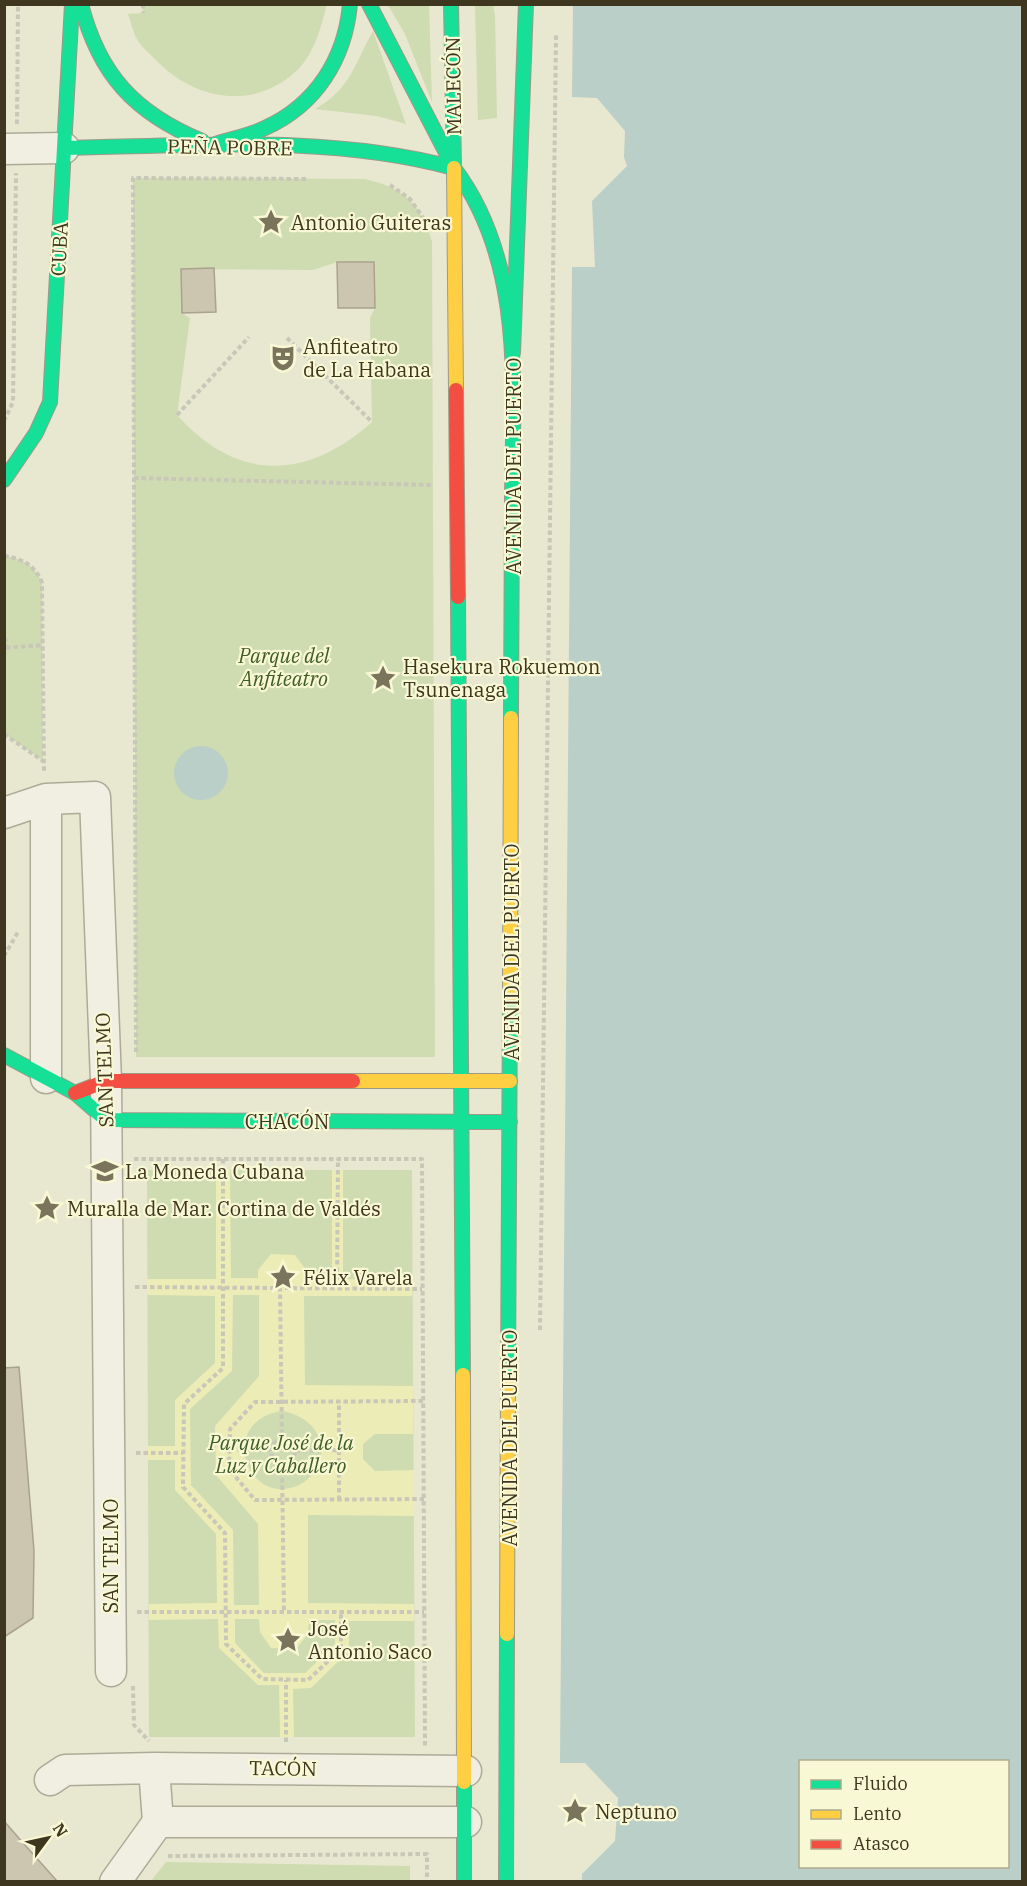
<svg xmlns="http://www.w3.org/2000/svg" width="1027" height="1886" viewBox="0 0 1027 1886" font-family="'IBM Plex Serif',serif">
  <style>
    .green { fill: #cfdbb1; fill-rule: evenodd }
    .sand { fill: #ececb6; fill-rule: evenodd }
    .water { fill: #bacfc8; fill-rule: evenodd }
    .building { fill: #ccc6b0; stroke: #a9a38d; stroke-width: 1.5 }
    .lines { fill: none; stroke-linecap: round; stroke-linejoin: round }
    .street-casing { stroke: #adab98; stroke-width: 33 }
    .fast-casing { stroke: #9d9a88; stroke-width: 16 }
    .slow-casing { stroke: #9d9a88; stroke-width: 16 }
    .jam-casing { stroke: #9d9a88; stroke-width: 16 }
    .path { stroke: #c8c7b8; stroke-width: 4; stroke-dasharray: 4.5 3; stroke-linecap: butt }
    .street { stroke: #f0efe1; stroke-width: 30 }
    .fast { stroke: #16e098; stroke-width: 14 }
    .slow { stroke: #ffcf43; stroke-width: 14 }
    .jam { stroke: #f24e42; stroke-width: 14 }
    .labels { text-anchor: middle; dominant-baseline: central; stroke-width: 4.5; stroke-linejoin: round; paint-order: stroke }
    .street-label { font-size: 20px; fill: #3e361e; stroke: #f9f8d5 }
    .poi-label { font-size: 20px; fill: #3e361e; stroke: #f9f8d5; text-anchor: start }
    .park-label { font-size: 20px; font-style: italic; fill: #3e5c23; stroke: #f9f8d5 }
  </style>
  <rect width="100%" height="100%" fill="#e8e7d0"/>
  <!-- green -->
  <path class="green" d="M143,5L326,4V8C320,31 313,57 294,73C251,111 193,99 156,60C150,54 141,47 137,39C133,32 131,22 128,14L143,13Z
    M388,5H429L432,102L405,34Z
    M475,5H493L495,16L497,118L478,120Z
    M373,31L406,124L377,116L315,109C350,90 355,63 373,31Z
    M133,178L365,179C403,188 421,203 432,242L435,1057H136ZM337,262L375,308L370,318L372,422C306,481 237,482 177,415L190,318L182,313L181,269L313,270Z
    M4,556C22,558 36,566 42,583L43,761L5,734Z
    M147,1170H412L415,1737H149Z
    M166,1862L410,1866V1881H151Z"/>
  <!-- sand -->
  <path class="sand" d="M216,1170H230L231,1278H258V1270L271,1254L295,1255L307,1271V1279H332V1170H343V1279L413,1280L412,1296H304L305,1385L413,1386V1434H375L363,1444V1459L375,1471L414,1470V1516L308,1515V1603L414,1604V1621H349V1651L311,1688L293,1689L294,1737H280L279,1685H258L219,1648L218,1619L149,1620V1604L217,1603L216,1534L175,1490V1460H148V1446H175V1400L215,1363V1296L147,1295V1279H216ZM233,1295H259V1376L215,1426L216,1475L258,1524L259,1605H234L233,1530L191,1485L190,1409L232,1371ZM282,1411C307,1415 329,1436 319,1463C315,1473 307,1482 297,1486C246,1506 217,1421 282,1411ZM259,1619L260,1632L271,1648L296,1649L308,1634L309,1620H335V1644L305,1673H264L235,1643V1619Z"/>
  <!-- water -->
  <path class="water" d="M573,5H1022V1881H582V1874L615,1841L618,1798L585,1763H560L572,267H595L592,201L627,166L624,157L625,131L597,98L572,97ZM800,1762H1008V1866H800Z
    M174 773a27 27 0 1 1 54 0a27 27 0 1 1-54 0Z"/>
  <!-- building -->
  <path class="building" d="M337,262H374L375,308H338Z
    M214,268L216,312L182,313L181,269Z
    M19,1367L34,1551L33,1618L4,1637V1368Z
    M4,1821L24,1844L57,1881H4Z"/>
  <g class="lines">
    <!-- street casing -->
    <g class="street-casing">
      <path id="street" d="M4,149L64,148
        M4,813L46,799
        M46,1078V799L95,797L106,1081L111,1671
        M466,1771L154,1768L158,1822H466
        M50,1780L65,1770L154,1768
        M115,1882L158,1822"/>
    </g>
    <!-- fast casing -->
    <g class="fast-casing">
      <path id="fast" d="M72,4L64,148C192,146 329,134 454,168
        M81,4C99,75 135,113 202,141
        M369,4L454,168
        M451,4L454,166
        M212,145C230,139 248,136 265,128C316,105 345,59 350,4
        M454,168C525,262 513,388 512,499C512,572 512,645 511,718
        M513,353L526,4
        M4,480L36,433L50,402L64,148
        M458,597L463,1375
        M4,1055L75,1093L106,1120L510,1122
        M508,1379L510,996
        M464,1782V1882
        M506,1882L507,1634"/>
    </g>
    <!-- slow casing -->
    <g class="slow-casing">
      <path id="slow" d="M454,168L456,390
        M510,996L511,718
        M353,1081H510
        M463,1375L464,1782
        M507,1634L508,1379"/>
    </g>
    <!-- jam casing -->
    <g class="jam-casing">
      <path id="jam" d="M456,390L458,597
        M75,1093L106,1081H353"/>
    </g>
    <!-- path -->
    <path class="path" d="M143,4V13
      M17,124L18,4
      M390,185L410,199L426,222
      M287,338L372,422
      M177,415L249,337
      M4,421L13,402L16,173
      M134,478L431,485
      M4,556C22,558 36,566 42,583L44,772
      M4,638L7,642L4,654
      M6,648L42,645
      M4,734L43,761
      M4,956L18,932
      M136,1052L133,178L308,179
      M134,1159H422L425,1746
      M223,1159V1368L184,1404L183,1487L225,1533L226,1644L262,1679L308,1680L341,1649V1612
      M135,1287L422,1289
      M280,1287L282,1439
      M337,1287L338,1159
      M540,1330L556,35
      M423,1401L255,1402L230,1429L229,1469L255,1500L424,1499
      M271 1451a12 12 0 1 1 24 0a12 12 0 1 1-24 0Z
      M230,1449L270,1450
      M295,1451L339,1450
      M136,1453H183
      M282,1463L284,1612
      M339,1500V1402
      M137,1612H424
      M133,1686L134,1725L149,1741
      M286,1742V1680
      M168,1856L427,1854V1882"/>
    <!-- street -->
    <use href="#street" class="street"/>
    <!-- fast -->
    <use href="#fast" class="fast"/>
    <!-- slow -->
    <use href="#slow" class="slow"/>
    <!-- jam -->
    <use href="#jam" class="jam"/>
  </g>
  <!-- icons -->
  <defs>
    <g id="sight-bare" transform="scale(2.07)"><path d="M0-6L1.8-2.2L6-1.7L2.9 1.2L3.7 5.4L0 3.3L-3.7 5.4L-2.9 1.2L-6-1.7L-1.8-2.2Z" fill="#7a745c" stroke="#f9f8d5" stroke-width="2.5" paint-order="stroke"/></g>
    <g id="theatre-bare" transform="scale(2.07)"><path d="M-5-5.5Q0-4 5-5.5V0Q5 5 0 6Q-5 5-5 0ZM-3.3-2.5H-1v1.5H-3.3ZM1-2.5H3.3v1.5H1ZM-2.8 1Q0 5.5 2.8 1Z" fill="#7a745c" stroke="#f9f8d5" stroke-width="2.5" paint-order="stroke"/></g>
    <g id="school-bare" transform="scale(2.07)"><path d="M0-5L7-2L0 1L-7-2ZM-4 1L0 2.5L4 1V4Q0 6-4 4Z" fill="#7a745c" stroke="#f9f8d5" stroke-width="2.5" paint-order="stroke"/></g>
  </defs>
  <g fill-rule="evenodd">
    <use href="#sight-bare" x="271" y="222"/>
    <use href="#theatre-bare" x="283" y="358"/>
    <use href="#sight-bare" x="383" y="678"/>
    <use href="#school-bare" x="105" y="1171"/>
    <use href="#sight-bare" x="47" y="1208"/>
    <use href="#sight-bare" x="283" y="1277"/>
    <use href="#sight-bare" x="288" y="1640"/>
    <use href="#sight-bare" x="575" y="1811"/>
  </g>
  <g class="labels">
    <!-- street labels -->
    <g class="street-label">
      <text transform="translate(453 86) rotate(-91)">MALECÓN</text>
      <text transform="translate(230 147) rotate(1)">PEÑA POBRE</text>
      <text transform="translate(59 249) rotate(-87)">CUBA</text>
      <text transform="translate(513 466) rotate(-90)">AVENIDA DEL PUERTO</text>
      <text transform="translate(511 952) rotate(-90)">AVENIDA DEL PUERTO</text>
      <text transform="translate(104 1070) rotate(-92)">SAN TELMO</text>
      <text x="287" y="1121">CHACÓN</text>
      <text transform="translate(509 1438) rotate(-90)">AVENIDA DEL PUERTO</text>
      <text transform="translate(110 1556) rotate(-90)">SAN TELMO</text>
      <text transform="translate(283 1768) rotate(1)">TACÓN</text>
    </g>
    <!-- poi labels -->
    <g class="poi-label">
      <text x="291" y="222">Antonio Guiteras</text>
      <text x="303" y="346">Anfiteatro<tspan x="303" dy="23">de La Habana</tspan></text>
      <text x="403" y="666">Hasekura Rokuemon<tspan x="403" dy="23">Tsunenaga</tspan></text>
      <text x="125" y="1171">La Moneda Cubana</text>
      <text x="67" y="1208">Muralla de Mar. Cortina de Valdés</text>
      <text x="303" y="1277">Félix Varela</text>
      <text x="308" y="1628">José<tspan x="308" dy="23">Antonio Saco</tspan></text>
      <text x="595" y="1811">Neptuno</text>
    </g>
    <!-- park labels -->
    <g class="park-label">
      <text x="284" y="655">Parque del<tspan x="284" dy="23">Anfiteatro</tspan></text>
      <text x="281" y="1442">Parque José de la<tspan x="281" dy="23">Luz y Caballero</tspan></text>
    </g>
  </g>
  <!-- border -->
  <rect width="1027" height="1886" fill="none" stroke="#3e361e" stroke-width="12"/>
  <!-- legend -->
  <rect x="799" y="1760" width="210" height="108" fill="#f9f8d5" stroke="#aeaa8c" stroke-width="1.5"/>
  <rect x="811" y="1780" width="30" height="9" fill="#16e098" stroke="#aeaa8c" stroke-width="1.5"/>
  <text x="853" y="1790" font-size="18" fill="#3e361e">Fluido</text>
  <rect x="811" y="1810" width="30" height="9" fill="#ffcf43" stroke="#aeaa8c" stroke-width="1.5"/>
  <text x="853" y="1820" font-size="18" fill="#3e361e">Lento</text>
  <rect x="811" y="1840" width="30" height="9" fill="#f24e42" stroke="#aeaa8c" stroke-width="1.5"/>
  <text x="853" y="1850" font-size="18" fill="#3e361e">Atasco</text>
  <!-- north arrow -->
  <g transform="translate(48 1838) rotate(57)" stroke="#f9f8d5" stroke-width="4.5" paint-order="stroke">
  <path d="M0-4.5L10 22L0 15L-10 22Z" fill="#3e361e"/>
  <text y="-9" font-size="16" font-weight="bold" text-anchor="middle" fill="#3e361e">N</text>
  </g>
</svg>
